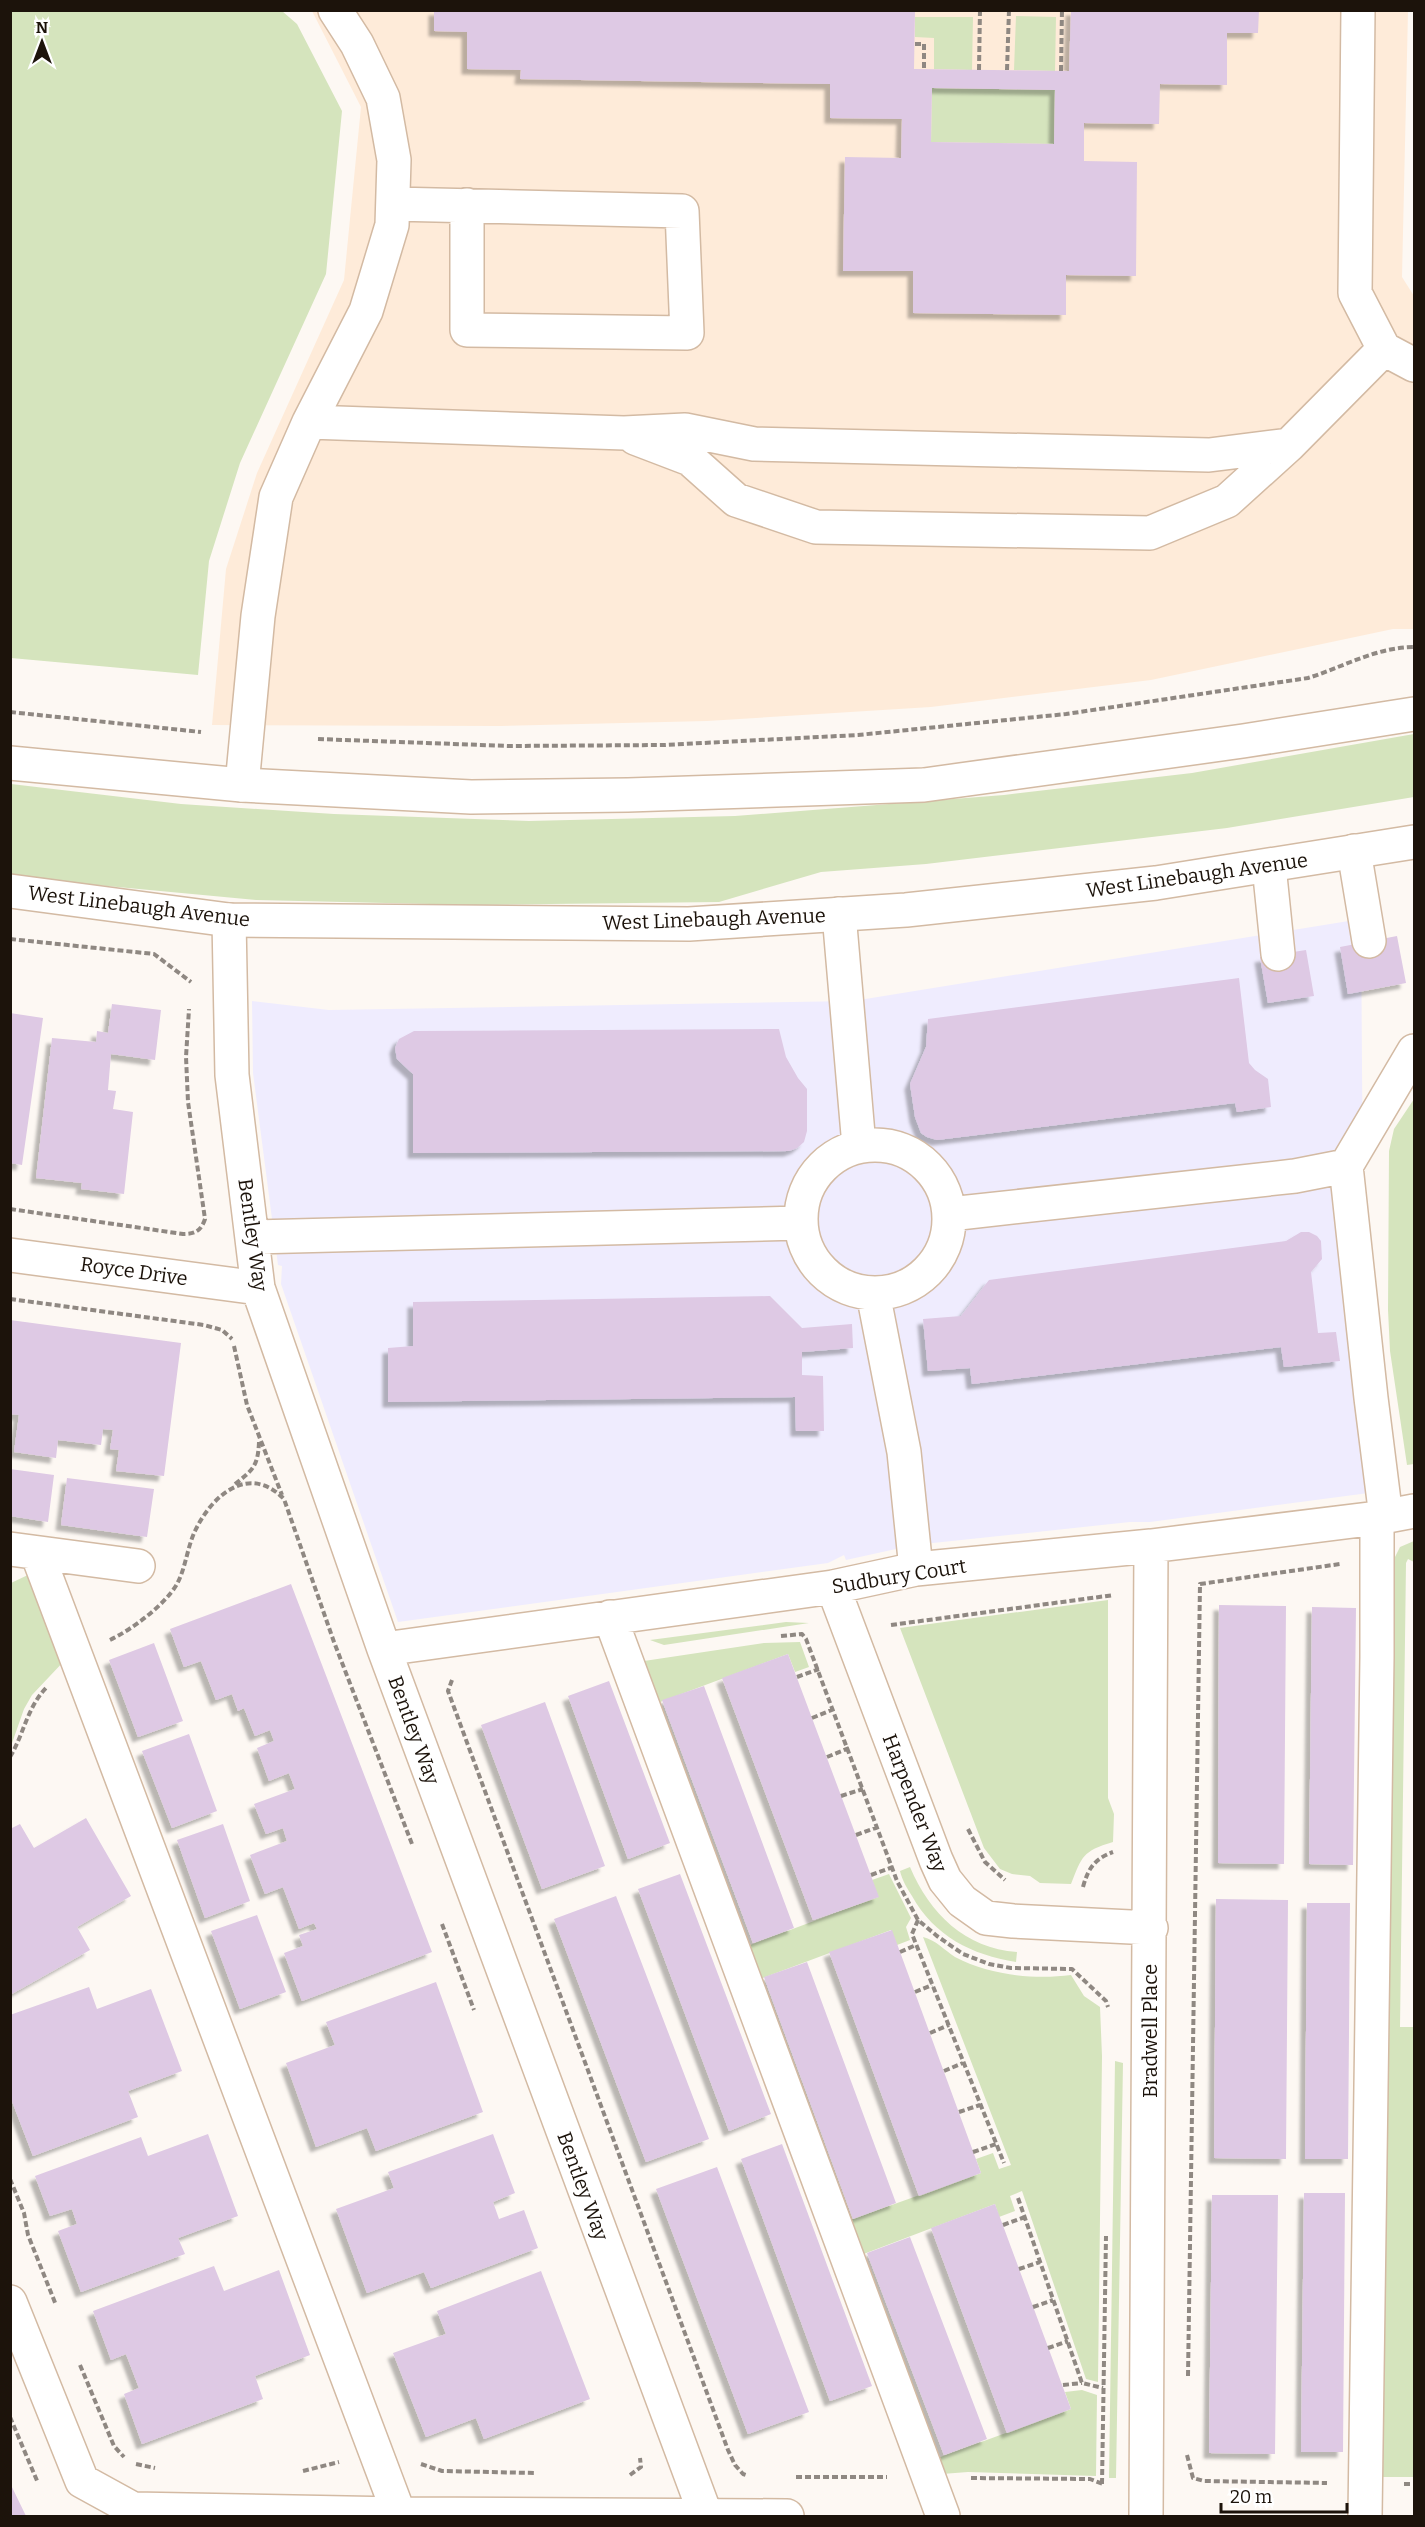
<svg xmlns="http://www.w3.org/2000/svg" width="1425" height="2527" viewBox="0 0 1425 2527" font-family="Bitter,serif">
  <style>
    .commercial { fill: #efecfe }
    .built { fill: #feebd9 }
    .green { fill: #d5e4bd }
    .building { fill: #dec9e4; fill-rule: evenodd; filter: url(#shadow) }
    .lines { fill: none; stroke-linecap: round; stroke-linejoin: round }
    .minor-casing { stroke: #d3baa3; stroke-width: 36 }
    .major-casing { stroke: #d3baa3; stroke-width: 36 }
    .path { stroke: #8f8882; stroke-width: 4; stroke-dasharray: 6 3; stroke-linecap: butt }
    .minor { stroke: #fff; stroke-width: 33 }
    .major { stroke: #fff; stroke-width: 33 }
    .labels { text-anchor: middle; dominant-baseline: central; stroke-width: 4.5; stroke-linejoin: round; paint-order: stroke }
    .street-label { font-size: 20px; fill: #1c130b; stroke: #fff }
  </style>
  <defs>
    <filter id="shadow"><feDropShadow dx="-5.5" dy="5.5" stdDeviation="1.5" flood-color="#0004"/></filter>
  </defs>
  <rect width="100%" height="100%" fill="#fdf8f3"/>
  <!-- commercial -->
  <path class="commercial" d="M1361,919L1364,1359L1399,1489L1150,1522H1130L914,1545L846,1560L844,1555L828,1563L398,1622L281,1284L282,1266L278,1265L253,1073L252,1001L329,1010L853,1001Z"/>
  <!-- built -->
  <path class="built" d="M312,11H1408L1402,277L1414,296V629H1393L1151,680L931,707L707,721L501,726L212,725L226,569L257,473L344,280L361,107Z"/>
  <!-- green -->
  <path class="green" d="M10,11H282L297,24L342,111L326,274L240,463L209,561L198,675L11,658Z
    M1016,16L1056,17L1055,71L1014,70Z
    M915,17H973L972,70L934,69V38L915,37Z
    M932,88L1055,90L1054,144L931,142Z
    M1414,734V797L1227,828L926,864L821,872L719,902L473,905L256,900L11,877V784L181,804L334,814L529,821L735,816L1004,795L1192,773Z
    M1414,1099V1464L1407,1465L1390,1351L1388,1310L1389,1151L1394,1129Z
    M1414,1541V1562L1408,1559L1406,1563L1400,2027H1414V2477H1379L1392,1563L1400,1547Z
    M30,1574L66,1659L32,1695L24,1709L11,1746V1583Z
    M1108,1600V1798L1114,1814L1113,1842C1082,1851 1082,1857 1071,1884L1040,1883L1030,1876L1012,1874L1000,1869L984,1848L900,1628Z
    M786,1622L809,1623L664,1645L650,1640Z
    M800,1642L809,1667L795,1672L788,1654L652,1705L644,1661L764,1643Z
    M910,1867C930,1914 965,1948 1017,1952L1016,1962C972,1955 934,1936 912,1896C907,1888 902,1880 900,1871Z
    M889,1874L911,1918L906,1927L910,1940L897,1945L891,1930L757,1980L745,1947L878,1897L872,1880Z
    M923,1937C936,1940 944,1950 955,1957C989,1975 1034,1980 1071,1975L1084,1996L1100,2007L1102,2056L1098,2382L1086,2379L1022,2191L1010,2196L1015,2211L999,2217L995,2204L861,2255L847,2221L981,2173L976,2159L993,2153L999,2169L1011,2165Z
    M1115,2061L1123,2063L1116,2478H1109Z
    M1082,2390L1097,2395L1096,2476L968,2472L942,2474L935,2459L1071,2409L1065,2392Z"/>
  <!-- building -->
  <path class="building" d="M434,10L827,12V10H915L914,69L1069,71L1071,10H1259L1258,33H1227V85L1160,84L1159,124L1084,123V161L1137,162L1136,276L1066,275V315L913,313V271H843L845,157L901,158L902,119L830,118V84L520,79L521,70L467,69V32L434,31ZM932,88L1055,90L1054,144L931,142Z
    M1397,936L1406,983L1348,994L1340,947Z
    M1306,950L1314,996L1268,1003L1260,957Z
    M1239,978L1249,1063L1255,1070L1268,1079L1271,1107L1237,1112L1235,1103L937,1140L927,1137L921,1133L915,1117L910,1084L926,1047L928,1019Z
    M112,1004L161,1010L155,1060L111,1054L108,1090L116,1091L113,1109L133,1112L124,1194L81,1189L82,1183L36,1178L52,1038L96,1042L97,1031L108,1033Z
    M10,1013L43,1018L22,1165L10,1163Z
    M779,1029L786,1057L798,1078L807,1089V1131L804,1142L797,1148L789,1151L413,1153V1074L397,1059L395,1048L399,1039L414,1031Z
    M1301,1232H1309L1317,1236L1321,1241L1322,1259L1311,1272L1318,1333L1336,1332L1340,1361L1284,1367L1281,1347L972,1384L970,1368L928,1371L923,1319L961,1316L989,1280L1286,1241Z
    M770,1296L802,1328L852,1324L853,1348L802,1352V1375L823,1376L824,1431H796L795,1397L388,1402V1348L413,1346V1302Z
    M10,1320L181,1343L164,1476L116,1471L119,1450L110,1449L113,1430L103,1429L101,1445L58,1440L56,1458L14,1452L19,1415L10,1414Z
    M10,1469L54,1475L48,1522L10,1516Z
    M67,1478L154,1489L147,1537L61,1525Z
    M291,1584L432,1952L302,2001L284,1953L303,1946L299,1935L317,1929L314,1923L299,1929L283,1887L265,1894L250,1855L287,1841L283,1828L266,1834L254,1804L295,1789L289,1773L269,1781L257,1748L274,1741L270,1730L255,1736L244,1708L238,1711L232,1694L216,1700L201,1661L184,1667L170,1629Z
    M1219,1605L1286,1606L1284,1864L1218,1863Z
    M1312,1607L1356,1608L1353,1865L1309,1864Z
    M154,1643L183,1721L138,1737L109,1660Z
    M788,1654L879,1897L813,1920L722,1678Z
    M609,1681L670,1843L628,1859L568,1696Z
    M704,1686L794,1928L753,1943L662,1700Z
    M545,1702L605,1866L542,1889L481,1725Z
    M189,1734L217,1811L172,1828L142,1751Z
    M86,1818L131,1896L77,1927L90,1950L10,1995V1829L20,1824L34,1848Z
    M223,1824L250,1901L205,1918L177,1840Z
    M680,1874L771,2114L729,2131L638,1889Z
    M616,1896L709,2139L646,2162L554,1919Z
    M1216,1899L1288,1900L1286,2159L1214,2158Z
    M1307,1903H1350L1348,2159H1305Z
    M257,1915L286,1992L240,2009L211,1931Z
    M892,1930L981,2173L919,2196L829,1952Z
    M807,1962L896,2203L853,2219L764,1977Z
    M436,1982L483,2112L376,2151L367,2128L316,2147L286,2063L335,2045L326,2022Z
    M89,1987L97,2009L151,1989L182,2071L128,2091L138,2117L33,2156L10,2096V2015Z
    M208,2134L238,2216L178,2238L185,2254L81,2292L58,2231L77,2224L72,2209L50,2216L35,2176L141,2137L148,2156Z
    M493,2134L515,2193L493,2202L499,2219L524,2210L538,2248L431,2288L424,2272L367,2293L336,2209L394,2188L388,2172Z
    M782,2144L872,2386L830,2401L741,2159Z
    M717,2167L809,2412L748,2434L656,2189Z
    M1304,2193H1345L1343,2452H1301Z
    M1212,2195H1278L1275,2454L1209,2453Z
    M995,2204L1071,2409L1007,2433L931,2228Z
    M910,2237L987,2439L944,2455L867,2253Z
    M214,2266L224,2291L279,2270L310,2355L255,2376L263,2399L142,2444L124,2394L139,2388L126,2354L111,2360L93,2311Z
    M541,2271L590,2399L484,2439L476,2418L426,2437L393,2353L446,2334L437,2311Z
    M10,2483L26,2516H10Z"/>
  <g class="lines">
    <!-- minor casing -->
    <g class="minor-casing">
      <path id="minor" d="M1358,10L1355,293L1384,349L1414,365
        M393,204L682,211L687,333L467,330V205
        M309,422L624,433L685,430L754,444L1209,455L1289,445L1384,349
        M635,438L690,459L736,500L816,527L1150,533L1227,501L1289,445
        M242,785L258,616L276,497L309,422L366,311L392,225L394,160L383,98L357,44L335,10
        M1354,851L1369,941
        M1269,866L1278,954
        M839,914L859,1146
        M229,920L232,1075L258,1288L384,1649L706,2516
        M801 1219a74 74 0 1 1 148 0a74 74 0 1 1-148 0Z
        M1346,1166L1371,1398L1386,1517
        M950,1214L1295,1176L1346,1166L1414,1051
        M252,1237L800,1223
        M10,1255L258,1288
        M873,1293L904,1452L916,1569
        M10,1549L138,1566
        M37,1553L399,2514
        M833,1587L936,1860L945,1880L962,1901L986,1918L1013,1921L1151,1928
        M610,1617L943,2516
        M384,1649L833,1587L916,1569L1151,1546L1377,1518L1414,1511
        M10,2302L82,2481L133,2509L399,2514L787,2516
        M1146,2516L1151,1546
        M1365,2516L1377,1657V1518"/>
    </g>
    <!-- major casing -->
    <g class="major-casing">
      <path id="major" d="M10,763L242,785L471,797L628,795L924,785L1243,741L1414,714
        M10,891L229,920L689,924L906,910L1156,883L1414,842"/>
    </g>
    <!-- path -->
    <path class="path" d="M915,44H924V69
      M979,70L980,10
      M1007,70L1009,10
      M1061,71L1062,10
      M10,712L201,732
      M318,739L509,746L664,745L858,735L1066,714L1308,678C1343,667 1377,647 1414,647
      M10,939L154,954L191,982
      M10,1209L183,1234C195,1234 201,1231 205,1219L188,1102L186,1057L189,1009
      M10,1299L204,1325L222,1330L232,1339
      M234,1346L247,1405L282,1495
      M235,1484C253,1470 258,1466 259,1442
      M891,1625L1114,1595
      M781,1636L802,1634L806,1639L897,1881L918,1920L937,1936L963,1954L989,1964L1011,1968L1072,1969L1106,2001L1108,2007
      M110,1640C131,1630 165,1605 177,1584C186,1567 187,1548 195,1531C212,1495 249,1463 284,1499L334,1642L412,1844
      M797,1677L819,1669
      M452,1680L448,1691L728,2450L735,2465L743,2474L746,2475
      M812,1718L834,1709
      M10,1757C24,1734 27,1707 47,1687
      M827,1757L849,1748
      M841,1796L863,1789
      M968,1829L985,1862L1005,1880
      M856,1835L878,1827
      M871,1875L893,1867
      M1083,1887C1088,1869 1094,1859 1113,1852
      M918,1920L912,1934L1004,2163
      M442,1924L474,2010
      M900,1952L916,1945
      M915,1992L932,1985
      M930,2033L949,2025
      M944,2071L963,2063
      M959,2112L980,2105
      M973,2152L996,2144
      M10,2179L24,2213L28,2235L56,2305
      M1018,2198L1082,2383L1103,2388
      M1003,2225L1025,2217
      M1019,2269L1040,2262
      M1033,2307L1053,2300
      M1048,2348L1068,2341
      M80,2365L114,2446L124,2457
      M1188,2376L1200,1584L1340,1564
      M1063,2385L1082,2383
      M10,2417L38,2483
      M1187,2455L1193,2478L1204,2481L1327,2483
      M136,2464L155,2468
      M421,2464L442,2471L536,2473
      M303,2471L339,2462
      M630,2475L641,2467L640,2458
      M796,2477H887
      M971,2478L1090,2479L1103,2484
      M1102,2484L1106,2236
      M1404,2484H1414"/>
    <!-- minor -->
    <use href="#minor" class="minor"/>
    <!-- major -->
    <use href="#major" class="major"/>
  </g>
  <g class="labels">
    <!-- street labels -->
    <g class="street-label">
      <text transform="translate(1197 875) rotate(-8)">West Linebaugh Avenue</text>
      <text transform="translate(139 906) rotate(7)">West Linebaugh Avenue</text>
      <text transform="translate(714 919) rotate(-2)">West Linebaugh Avenue</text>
      <text transform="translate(253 1235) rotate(82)">Bentley Way</text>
      <text transform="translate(134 1271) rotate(8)">Royce Drive</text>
      <text transform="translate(899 1576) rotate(-9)">Sudbury Court</text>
      <text transform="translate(414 1730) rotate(70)">Bentley Way</text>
      <text transform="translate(915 1803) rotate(69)">Harpender Way</text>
      <text transform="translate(1150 2031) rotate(-90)">Bradwell Place</text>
      <text transform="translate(583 2186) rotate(70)">Bentley Way</text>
    </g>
  </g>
  <!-- border -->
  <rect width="1425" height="2527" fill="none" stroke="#1c130b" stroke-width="24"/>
  <!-- north arrow -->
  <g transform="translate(42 42)" stroke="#ffffff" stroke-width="4.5" paint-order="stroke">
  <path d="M0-4.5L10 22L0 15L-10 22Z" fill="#1c130b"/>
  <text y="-9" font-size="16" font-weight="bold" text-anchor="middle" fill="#1c130b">N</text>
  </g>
  <!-- scale -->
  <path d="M1221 2503v9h126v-9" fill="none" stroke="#1c130b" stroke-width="3"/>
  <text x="1230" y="2503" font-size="18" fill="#1c130b" stroke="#ffffff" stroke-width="4.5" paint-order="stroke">20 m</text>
</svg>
